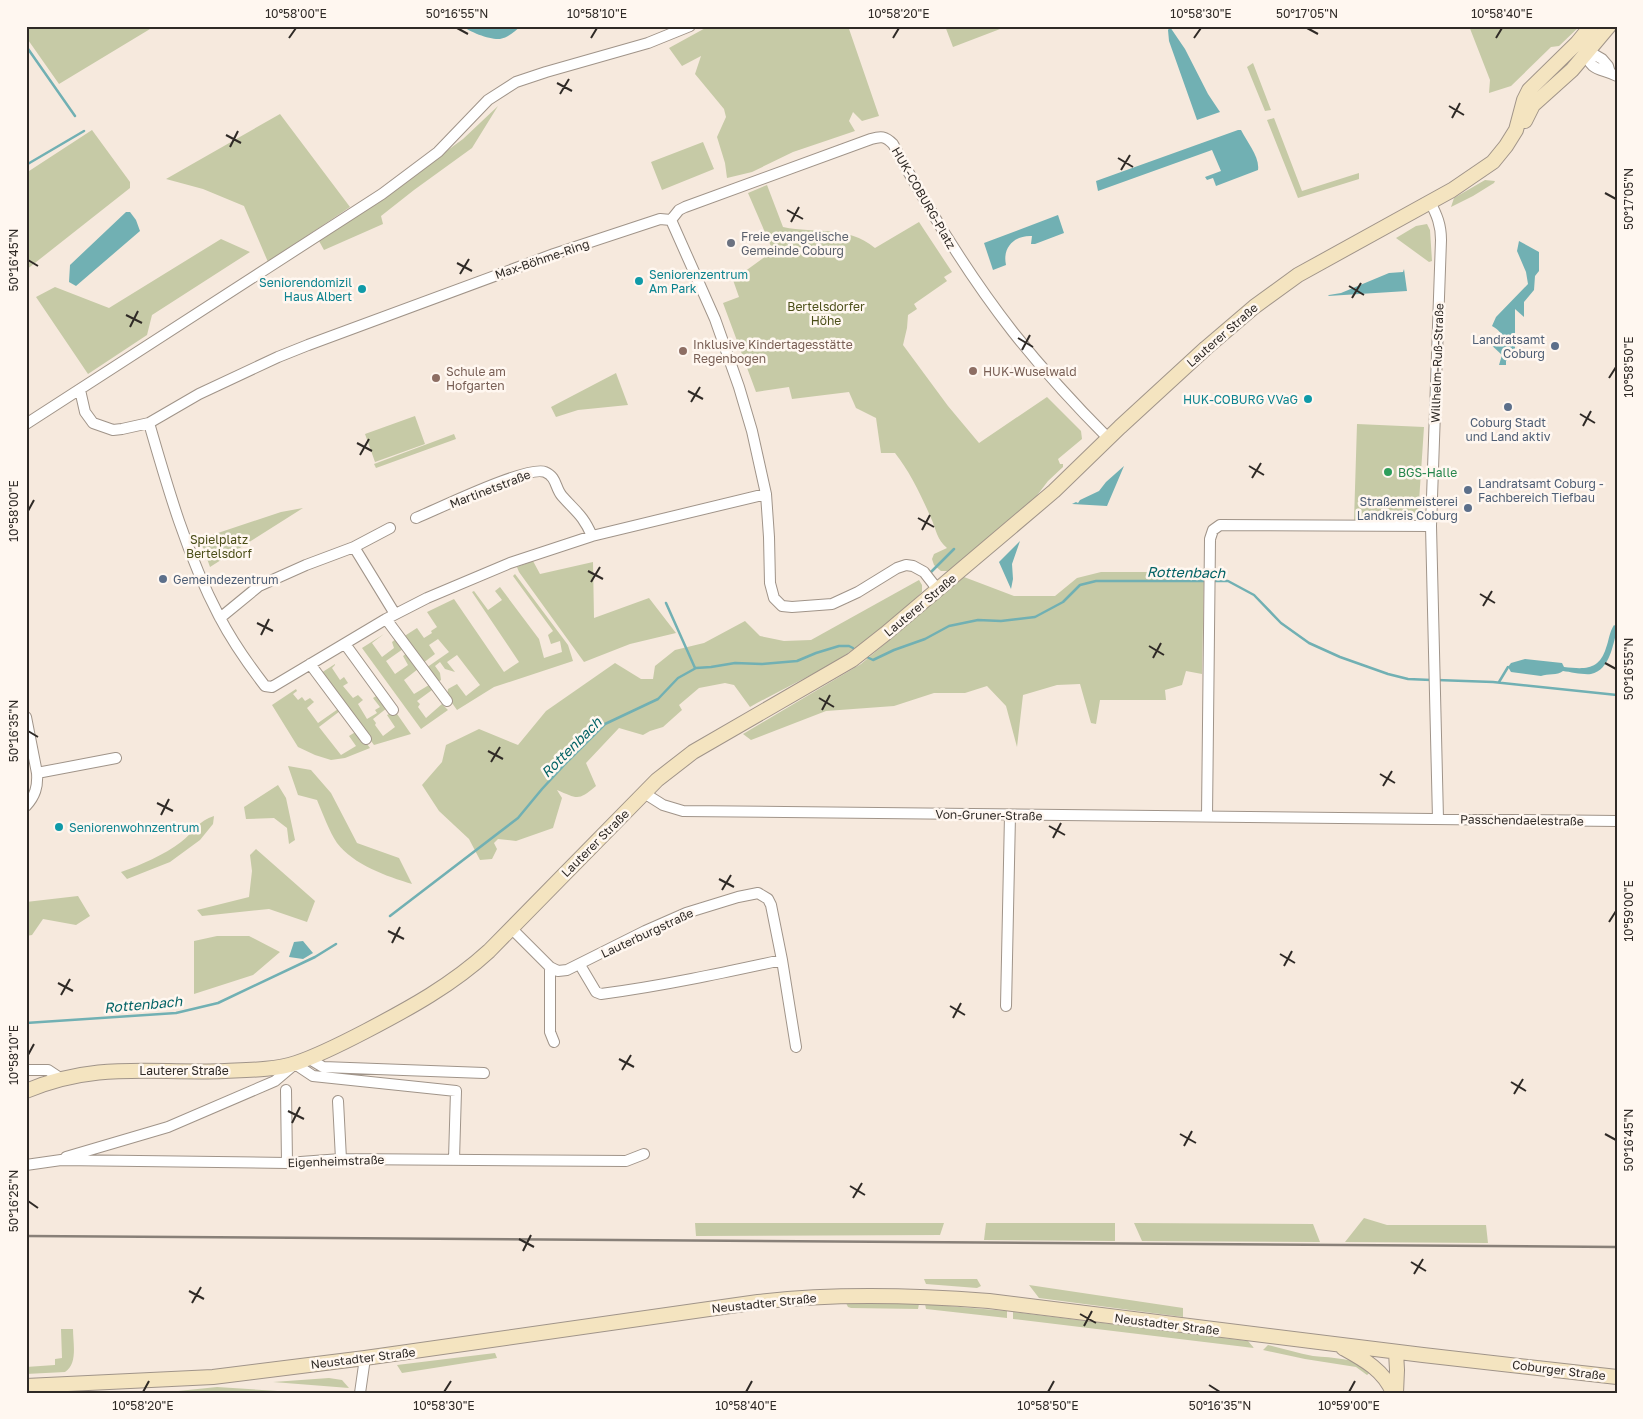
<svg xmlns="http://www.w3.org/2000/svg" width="1643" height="1419" viewBox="0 0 1643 1419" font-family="'Golos Text',sans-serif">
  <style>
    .green { fill: #c6caa6 }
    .water { fill: #71b0b3 }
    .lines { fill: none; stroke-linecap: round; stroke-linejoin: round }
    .stream { stroke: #71b0b3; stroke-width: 2.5 }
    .street-casing { stroke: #a09489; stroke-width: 12 }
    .secondary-casing { stroke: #a09489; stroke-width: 16 }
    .street { stroke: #fff; stroke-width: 10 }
    .secondary { stroke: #f4e4c0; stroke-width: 14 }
    .rail { stroke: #888078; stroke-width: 2.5 }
    .ticks { fill: none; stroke: #2f2a26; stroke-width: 2 }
    .worship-dot { fill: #6b7280; stroke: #fff7f0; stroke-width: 2 }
    .culture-dot { fill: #0f9aa8; stroke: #fff7f0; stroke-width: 2 }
    .service-dot { fill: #5c6f8a; stroke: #fff7f0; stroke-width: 2 }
    .education-dot { fill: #8d6e63; stroke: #fff7f0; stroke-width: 2 }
    .leisure-dot { fill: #2e9e5b; stroke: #fff7f0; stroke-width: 2 }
    .labels { text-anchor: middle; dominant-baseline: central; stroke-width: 5; stroke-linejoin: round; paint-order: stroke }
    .street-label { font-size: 12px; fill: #2f2a26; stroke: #fff7f0 }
    .worship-label { font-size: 12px; fill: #5b616d; stroke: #fff7f0; text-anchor: start }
    .culture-label { font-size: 12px; fill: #0d838f; stroke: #fff7f0; text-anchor: start }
    .park-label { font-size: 12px; fill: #4b4e18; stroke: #fff7f0 }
    .service-label { font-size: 12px; fill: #4e5e75; stroke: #fff7f0; text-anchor: end }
    .education-label { font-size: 12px; fill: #785e54; stroke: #fff7f0; text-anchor: start }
    .leisure-label { font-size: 12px; fill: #27864d; stroke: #fff7f0; text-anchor: start }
    .water-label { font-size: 14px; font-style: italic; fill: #046366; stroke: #fff7f0 }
    .neatline { fill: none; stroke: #2f2a26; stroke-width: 2 }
    .ticks-label { font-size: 12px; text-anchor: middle; fill: #2f2a26 }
  </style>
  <rect width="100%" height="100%" fill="#f6e9dd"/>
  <!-- green -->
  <path class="green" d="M26,26H155L59,84L26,37Z
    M709,26H848L879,116L862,121L853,112L849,121L855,131L793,152L752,172L727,178L725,163L717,137L726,117L724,109L695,74L701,56L682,66L669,48Z
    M945,26H1008L953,47Z
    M1469,26H1580L1559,46L1551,47L1511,86L1489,93L1490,80Z
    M1253,63L1271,110L1265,111L1247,67Z
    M498,106L472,148L414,190L381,216L383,224L324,250L319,241L373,205L463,139Z
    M280,114L350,207L268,262L244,206L203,189L166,179Z
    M1274,118L1302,191L1359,173V179L1298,198L1267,120Z
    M92,130L130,182V188L26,270V173Z
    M703,142L714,169L662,190L651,162Z
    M1485,180L1495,181L1494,183L1473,196L1451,207L1454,198Z
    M767,185L783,227C816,234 847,225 875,248L919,222L952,272L944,277L947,281L914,304L917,309L908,315L907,328L903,345L948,406L979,443L1047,397L1081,431L1082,439L1058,459L1060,464H1063V467L1048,481L1035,498L975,551L948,571H941L934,565L932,559L934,554L947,548C937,540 936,529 931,518C921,495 910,472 895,453H881L876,418L856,408L849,392L792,399L789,387L756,392L723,303L739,297L733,280L773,251L748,193Z
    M1427,224L1430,230L1432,261L1429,262L1396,238L1416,226Z
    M221,239L250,252L152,315L147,335L88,374L36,297L55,287L109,308Z
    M616,373L628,405L578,410L556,417L551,407Z
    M415,416L425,444L375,462L365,434Z
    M1357,424L1424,427L1418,517L1416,519L1354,521Z
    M454,434L456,439L376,468L374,464Z
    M303,508L210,567L200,539L281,512Z
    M533,561L540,574L593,562L594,618L649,598L676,633L630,644L584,662L519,572L517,567Z
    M1101,572H1204L1202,674L1186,671L1182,685L1165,690L1166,700H1100L1096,724L1091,723L1080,684L1057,685L1023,695L1017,747L1006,706L987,686L965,693H934L894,706L826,711L751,740L743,734L861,664L964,577L1014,596H1055L1077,578Z
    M515,574L568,645L573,661L494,687L457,710L447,696L448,689L457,684L466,696L480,685L457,655L447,662L455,672L445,669L440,662L435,666L440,673L441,680L437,683L426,668L449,652L438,639L429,645L435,654L423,663L403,637L417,628L424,638L432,633L431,631L437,627L427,612L454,599L504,672L519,662L472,592L474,591L488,610L502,600L495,591L500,587L539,639L544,658L562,652L560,641L551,644L548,635L553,631L513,576Z
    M919,580L922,585V592C898,616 870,639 842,657C812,676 780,690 750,707L734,685L725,683L699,688L679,705L682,710L663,727L650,731L643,735L619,728L586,763L596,786C578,801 578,799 557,790L562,798L553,828L516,841L498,839L494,843L497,849L492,859L480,860L469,839L439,811L422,785L442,762L446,745L479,729L518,745L546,711L615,663L641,679H653L655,666L675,650L704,643L745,621L760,636L784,641L811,640Z
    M384,634L372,643L382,657L394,648L392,642L396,639L403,649L386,661L395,674L408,665L403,656L407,653L418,669L404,680L414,694L429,685L432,690L417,701L420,704L418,707L426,718L442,704L448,710L421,729L362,648Z
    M335,664V665L332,668L340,680L344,677L348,683L343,686L353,698L358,695L363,700L358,704L367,719L377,713L375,710L380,707L373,698L378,695L387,708L373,719L376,723L375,725L383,736L395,727L387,715L395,711L411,734L374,745L321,673Z
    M296,689L297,691L293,694L298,700L302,697L305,701L310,698L314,702L307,708L318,723L338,709L340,711L319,727L341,755L356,746L349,736L357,731L370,748L345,758L331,760L315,755L298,747L272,705Z
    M288,766L311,770L331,793L357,843L399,858L412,884C386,876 354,865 337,843C329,831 323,814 317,800L298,795Z
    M278,785L286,798L295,840L289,844L287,828L274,818L246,819L244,807Z
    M214,816L213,824L200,840L170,862L127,879L121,872C141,865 164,855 181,842C193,833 199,820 214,816Z
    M256,849L315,901L307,922L269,909L202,916L197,910L249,897L252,871L250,855Z
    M78,896L90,916L76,925L43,919L32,935L26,936V902Z
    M217,936H249L280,952L253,975L194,994V941Z
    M1364,1218L1387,1225H1486L1488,1243L1345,1242Z
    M695,1223H944L940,1235L696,1236Z
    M986,1223H1115V1241L984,1240Z
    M1134,1223L1313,1224L1320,1242L1142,1241Z
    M924,1279H977L981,1286L977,1288L926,1284Z
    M1029,1285L1183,1308V1317L1039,1298Z
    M846,1303L919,1304L918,1309L851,1308L848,1307Z
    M925,1304L1007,1311V1318L926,1309Z
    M1013,1312L1248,1341L1254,1348L1013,1319Z
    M61,1329H73C73,1343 78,1364 65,1372L26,1374V1367L55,1365V1359L62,1358Z
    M1268,1345C1283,1349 1298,1353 1313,1356C1334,1358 1354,1358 1373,1370L1367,1375L1356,1367L1305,1359L1263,1350Z
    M495,1353L497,1358L402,1373L397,1365Z
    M329,1378L342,1380L349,1388L273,1382Z
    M217,1387L309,1393H159Z"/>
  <!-- water -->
  <path class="water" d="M462,26H521C515,31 508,38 500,39C490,40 470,32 462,26Z
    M1170,27L1185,49L1208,94L1220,112L1197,120L1169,41L1168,30Z
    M1238,130H1241C1247,142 1260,157 1258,170L1216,186L1213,178L1207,180L1205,177L1221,171L1212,150L1098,191L1096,181Z
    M126,212H130L136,220L140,231L76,286L69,282L70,265Z
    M1058,215L1064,233L1035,244H1031L1032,236C1015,235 1002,247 1006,265L993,270L984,243Z
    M1519,241L1539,252V271L1535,276L1534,290L1524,302V317L1515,309V356L1510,357L1506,361V365H1499L1502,355L1487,341L1488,337L1493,343L1503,342C1503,334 1499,330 1492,326L1496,317L1528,284L1526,272L1517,251Z
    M1404,269L1407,291L1328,296L1329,295L1341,293L1389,273L1403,272Z
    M1124,466L1107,506L1072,504L1076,502L1078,503L1080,500L1099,491L1106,482Z
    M1020,541L1012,564L1013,579L1011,589L999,562Z
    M1614,625L1617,627V630C1613,644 1610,670 1591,674C1583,675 1571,672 1563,671C1557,676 1548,673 1541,676L1511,672L1508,667L1511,663L1525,659L1562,663L1564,667C1584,669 1599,671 1606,648C1609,640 1609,633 1614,625Z
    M303,941L313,953L303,959L289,957L294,942Z"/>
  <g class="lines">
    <!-- stream -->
    <path class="stream" d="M26,46L75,116
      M26,165L84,131
      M930,573L954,549
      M1212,581H1228L1254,595L1281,623L1309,643L1340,657L1388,674L1408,679L1431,680
      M666,603L695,668
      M867,657L873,660L894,650L925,639L949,626L978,620L1001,621L1035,617L1063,602L1080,585L1096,581H1207
      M1437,680L1493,682L1617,695
      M1499,682L1508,667
      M390,916L518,818L542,789L565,764L605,724L658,699L678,678L696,668L711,667L735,663L762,664L797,661L816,653L839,646H849L853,648
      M26,1023L176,1013L218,1003L315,957L336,944"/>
    <!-- street casing -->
    <g class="street-casing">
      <path id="street" d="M1583,48L1602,59L1608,66L1610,73
        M1586,51C1589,72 1602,68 1617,76
        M1430,202C1437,215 1441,225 1441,240L1431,526L1438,819
        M671,220L679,210L685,207L871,139C881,136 885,136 893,144C928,209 967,273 1013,332C1043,370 1075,405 1109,439
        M671,220L715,319L739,387L752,431L766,494L769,537L770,583L774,598L782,606L792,607L832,604L858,592L897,568L906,565L913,566L924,572L938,590
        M80,390L85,412L93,423L113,430L122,429L149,423L199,394L278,357L308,345L554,254L660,219L671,220
        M149,423C168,489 187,555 219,616C232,641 248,664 265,686L272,687L386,619L427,598L510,563L592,536L766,494
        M26,424L382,194L438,152L488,100L516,82L546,72L648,43L690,26
        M416,518C438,509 528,465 545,472C557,477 555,488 562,496C576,512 583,515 592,536
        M354,547L390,528
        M220,618L259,586L306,565L354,547L395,614
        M386,619L447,701
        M345,644L393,710
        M310,664L366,739
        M26,717L37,773C38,787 35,796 26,806
        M37,773L116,758
        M644,793L663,805L683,811L1617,821
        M1207,817L1210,539L1213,530L1220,525L1431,526
        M511,928L550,967V1032L554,1042
        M580,965L596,992L601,994C662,986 722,973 782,960
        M550,967L558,971L567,970L645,931L686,913L738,897L758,893L768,899L771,905L782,960L796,1047
        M1006,1006L1010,815
        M308,1058L323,1067L484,1073
        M26,1070H48L60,1078
        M286,1090L287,1163
        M338,1101L341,1159
        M66,1157L168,1127L275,1081L295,1064L313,1076L456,1091L454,1159
        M26,1165L61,1160L287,1163L341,1159L626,1161L644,1154
        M360,1393L365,1358"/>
    </g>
    <!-- secondary casing -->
    <g class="secondary-casing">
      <path id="secondary" d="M1525,121L1533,105L1572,70L1609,26
        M26,1091C97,1061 152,1074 225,1071C247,1070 275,1070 296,1063C320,1055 343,1043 366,1031C410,1008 452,985 489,951L657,780L693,752L852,660L885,634L1054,491L1120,427L1206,348L1254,307L1298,275L1452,190L1493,162L1506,146L1516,130L1524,100L1529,90L1577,43L1591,26
        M1343,1348C1363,1359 1384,1370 1393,1393
        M1396,1352L1397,1370L1396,1393
        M26,1386L213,1377L365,1358L758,1302C835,1293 911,1295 989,1301L1423,1355L1617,1377"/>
    </g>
    <!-- street -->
    <use href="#street" class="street"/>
    <!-- secondary -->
    <use href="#secondary" class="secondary"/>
    <!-- rail -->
    <path class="rail" d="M26,1236L1617,1247"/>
  </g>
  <!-- ticks -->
  <path class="ticks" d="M457,28L468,34M1307,28L1318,34M289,38L296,28M591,38L597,28M893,38L899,28M1194,38L1201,28M1496,38L1502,28M557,83L572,91M560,94L569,79M1449,106L1464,115M1452,118L1460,103M226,135L241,143M230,147L238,131M1118,158L1133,167M1121,170L1130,155M1605,193L1616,199M787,210L803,219M791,222L799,207M28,260L38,266M457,263L472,271M460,274L469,259M1349,286L1364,295M1352,298L1361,283M126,315L142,323M130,327L138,311M1018,338L1033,347M1022,350L1030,335M1609,378L1616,367M688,391L703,399M691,402L700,387M1580,414L1595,423M1583,426L1591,411M357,443L372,451M360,455L369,439M1249,466L1264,475M1252,478L1261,463M28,511L34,500M918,518L934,527M922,530L930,515M588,571L603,579M591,582L600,567M1480,594L1495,603M1483,606L1492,591M257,623L273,631M261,635L269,619M1149,646L1164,655M1153,658L1161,643M1605,663L1616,669M819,698L834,707M822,710L830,695M28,731L38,737M488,751L503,759M491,762L500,747M1380,774L1395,783M1383,786L1392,771M157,803L173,811M161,815L169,799M1049,826L1065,835M1053,838L1061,823M719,879L734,887M722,890L731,875M1609,922L1616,911M388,931L404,939M392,943L400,927M1280,954L1295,963M1284,966L1292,951M58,983L73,991M61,995L70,979M950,1006L965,1015M953,1018L961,1003M28,1055L34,1044M619,1059L634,1067M622,1070L631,1055M1511,1082L1526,1091M1514,1094L1523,1079M288,1111L304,1119M292,1123L300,1107M1180,1134L1196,1143M1605,1134L1616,1140M1184,1146L1192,1131M850,1186L865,1195M853,1198L862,1183M28,1201L38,1208M519,1239L534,1247M523,1251L531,1235M1411,1262L1426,1271M1414,1274L1423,1259M189,1291L204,1299M192,1303L201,1287M1080,1314L1096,1323M1084,1326L1092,1311M1209,1385L1220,1392M143,1392L149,1381M444,1392L451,1381M746,1392L752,1381M1048,1392L1054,1381M1349,1392L1355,1381"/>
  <!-- markers -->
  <circle class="worship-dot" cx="731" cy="243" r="5"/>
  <g class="culture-dot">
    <circle cx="639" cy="281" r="5"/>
    <circle cx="362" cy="289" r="5"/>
    <circle cx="1308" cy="399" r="5"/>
    <circle cx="59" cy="827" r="5"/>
  </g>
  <g class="service-dot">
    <circle cx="1555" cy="346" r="5"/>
    <circle cx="1508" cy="407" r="5"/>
    <circle cx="1468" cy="490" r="5"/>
    <circle cx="1468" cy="508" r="5"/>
    <circle cx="163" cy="579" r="5"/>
  </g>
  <g class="education-dot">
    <circle cx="683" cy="351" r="5"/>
    <circle cx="973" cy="371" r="5"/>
    <circle cx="436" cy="378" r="5"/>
  </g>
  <circle class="leisure-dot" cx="1388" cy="472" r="5"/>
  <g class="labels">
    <!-- street labels -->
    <g class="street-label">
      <text transform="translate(924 198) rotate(60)">HUK-COBURG-Platz</text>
      <text transform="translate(542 259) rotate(-19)">Max-Böhme-Ring</text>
      <text transform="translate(1222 335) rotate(-41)">Lauterer Straße</text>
      <text transform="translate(1437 363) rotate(-88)">Willhelm-Ruß-Straße</text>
      <text transform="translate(490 489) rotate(-21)">Martinetstraße</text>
      <text transform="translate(920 605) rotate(-40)">Lauterer Straße</text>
      <text transform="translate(989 815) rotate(1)">Von-Gruner-Straße</text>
      <text transform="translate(1522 820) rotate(1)">Passchendaelestraße</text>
      <text transform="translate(595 843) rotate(-45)">Lauterer Straße</text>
      <text transform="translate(647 933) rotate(-25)">Lauterburgstraße</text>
      <text x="184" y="1070">Lauterer Straße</text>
      <text transform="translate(336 1161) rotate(-2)">Eigenheimstraße</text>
      <text transform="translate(764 1303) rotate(-6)">Neustadter Straße</text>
      <text transform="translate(1167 1324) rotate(7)">Neustadter Straße</text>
      <text transform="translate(363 1358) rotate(-7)">Neustadter Straße</text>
      <text transform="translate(1559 1370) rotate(7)">Coburger Straße</text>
    </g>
    <!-- worship labels -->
    <g class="worship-label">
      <text x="741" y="236">Freie evangelische<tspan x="741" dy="14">Gemeinde Coburg</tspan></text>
    </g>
    <!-- culture labels -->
    <g class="culture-label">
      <text x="649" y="274">Seniorenzentrum<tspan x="649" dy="14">Am Park</tspan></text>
      <text x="352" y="282" text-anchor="end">Seniorendomizil<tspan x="352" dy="14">Haus Albert</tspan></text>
      <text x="1298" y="399" text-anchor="end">HUK-COBURG VVaG</text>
      <text x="69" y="827">Seniorenwohnzentrum</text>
    </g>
    <!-- park labels -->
    <g class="park-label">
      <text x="826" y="306">Bertelsdorfer<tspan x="826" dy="14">Höhe</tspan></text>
      <text x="219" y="539">Spielplatz<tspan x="219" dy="14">Bertelsdorf</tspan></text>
    </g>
    <!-- service labels -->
    <g class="service-label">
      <text x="1545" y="339">Landratsamt<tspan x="1545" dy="14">Coburg</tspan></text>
      <text x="1508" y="422" text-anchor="middle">Coburg Stadt<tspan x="1508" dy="14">und Land aktiv</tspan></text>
      <text x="1478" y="483" text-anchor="start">Landratsamt Coburg -<tspan x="1478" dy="14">Fachbereich Tiefbau</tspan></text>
      <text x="1458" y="501">Straßenmeisterei<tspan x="1458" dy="14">Landkreis Coburg</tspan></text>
      <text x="173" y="579" text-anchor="start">Gemeindezentrum</text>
    </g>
    <!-- education labels -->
    <g class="education-label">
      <text x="693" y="344">Inklusive Kindertagesstätte<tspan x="693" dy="14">Regenbogen</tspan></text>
      <text x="446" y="371">Schule am<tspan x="446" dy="14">Hofgarten</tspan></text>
      <text x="983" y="371">HUK-Wuselwald</text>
    </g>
    <!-- leisure labels -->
    <g class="leisure-label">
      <text x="1398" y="472">BGS-Halle</text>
    </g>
    <!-- water labels -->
    <g class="water-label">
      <text transform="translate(1186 572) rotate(1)">Rottenbach</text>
      <text transform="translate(571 747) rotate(-45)">Rottenbach</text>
      <text transform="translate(143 1004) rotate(-5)">Rottenbach</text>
    </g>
  </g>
  <!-- border -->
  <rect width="1643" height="1419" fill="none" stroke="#fff7f0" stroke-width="55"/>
  <rect x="28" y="28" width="1588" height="1364" class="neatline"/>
  <g class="ticks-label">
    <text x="296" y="18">10°58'00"E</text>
    <text x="457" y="18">50°16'55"N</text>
    <text x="597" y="18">10°58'10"E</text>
    <text x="899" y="18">10°58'20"E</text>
    <text x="1201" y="18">10°58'30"E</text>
    <text x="1307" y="18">50°17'05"N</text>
    <text x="1502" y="18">10°58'40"E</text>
    <text transform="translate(1629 199) rotate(-90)" y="4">50°17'05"N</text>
    <text transform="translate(14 260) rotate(-90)" y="4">50°16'45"N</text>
    <text transform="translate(1629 367) rotate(-90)" y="4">10°58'50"E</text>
    <text transform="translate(14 511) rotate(-90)" y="4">10°58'00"E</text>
    <text transform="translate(1629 669) rotate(-90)" y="4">50°16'55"N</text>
    <text transform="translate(14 731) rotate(-90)" y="4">50°16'35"N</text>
    <text transform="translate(1629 911) rotate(-90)" y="4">10°59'00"E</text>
    <text transform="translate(14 1055) rotate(-90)" y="4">10°58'10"E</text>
    <text transform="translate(1629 1140) rotate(-90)" y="4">50°16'45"N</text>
    <text transform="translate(14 1201) rotate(-90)" y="4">50°16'25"N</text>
    <text x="143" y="1410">10°58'20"E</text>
    <text x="444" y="1410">10°58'30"E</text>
    <text x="746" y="1410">10°58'40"E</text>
    <text x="1048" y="1410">10°58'50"E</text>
    <text x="1220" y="1410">50°16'35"N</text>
    <text x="1349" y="1410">10°59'00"E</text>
  </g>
</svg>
